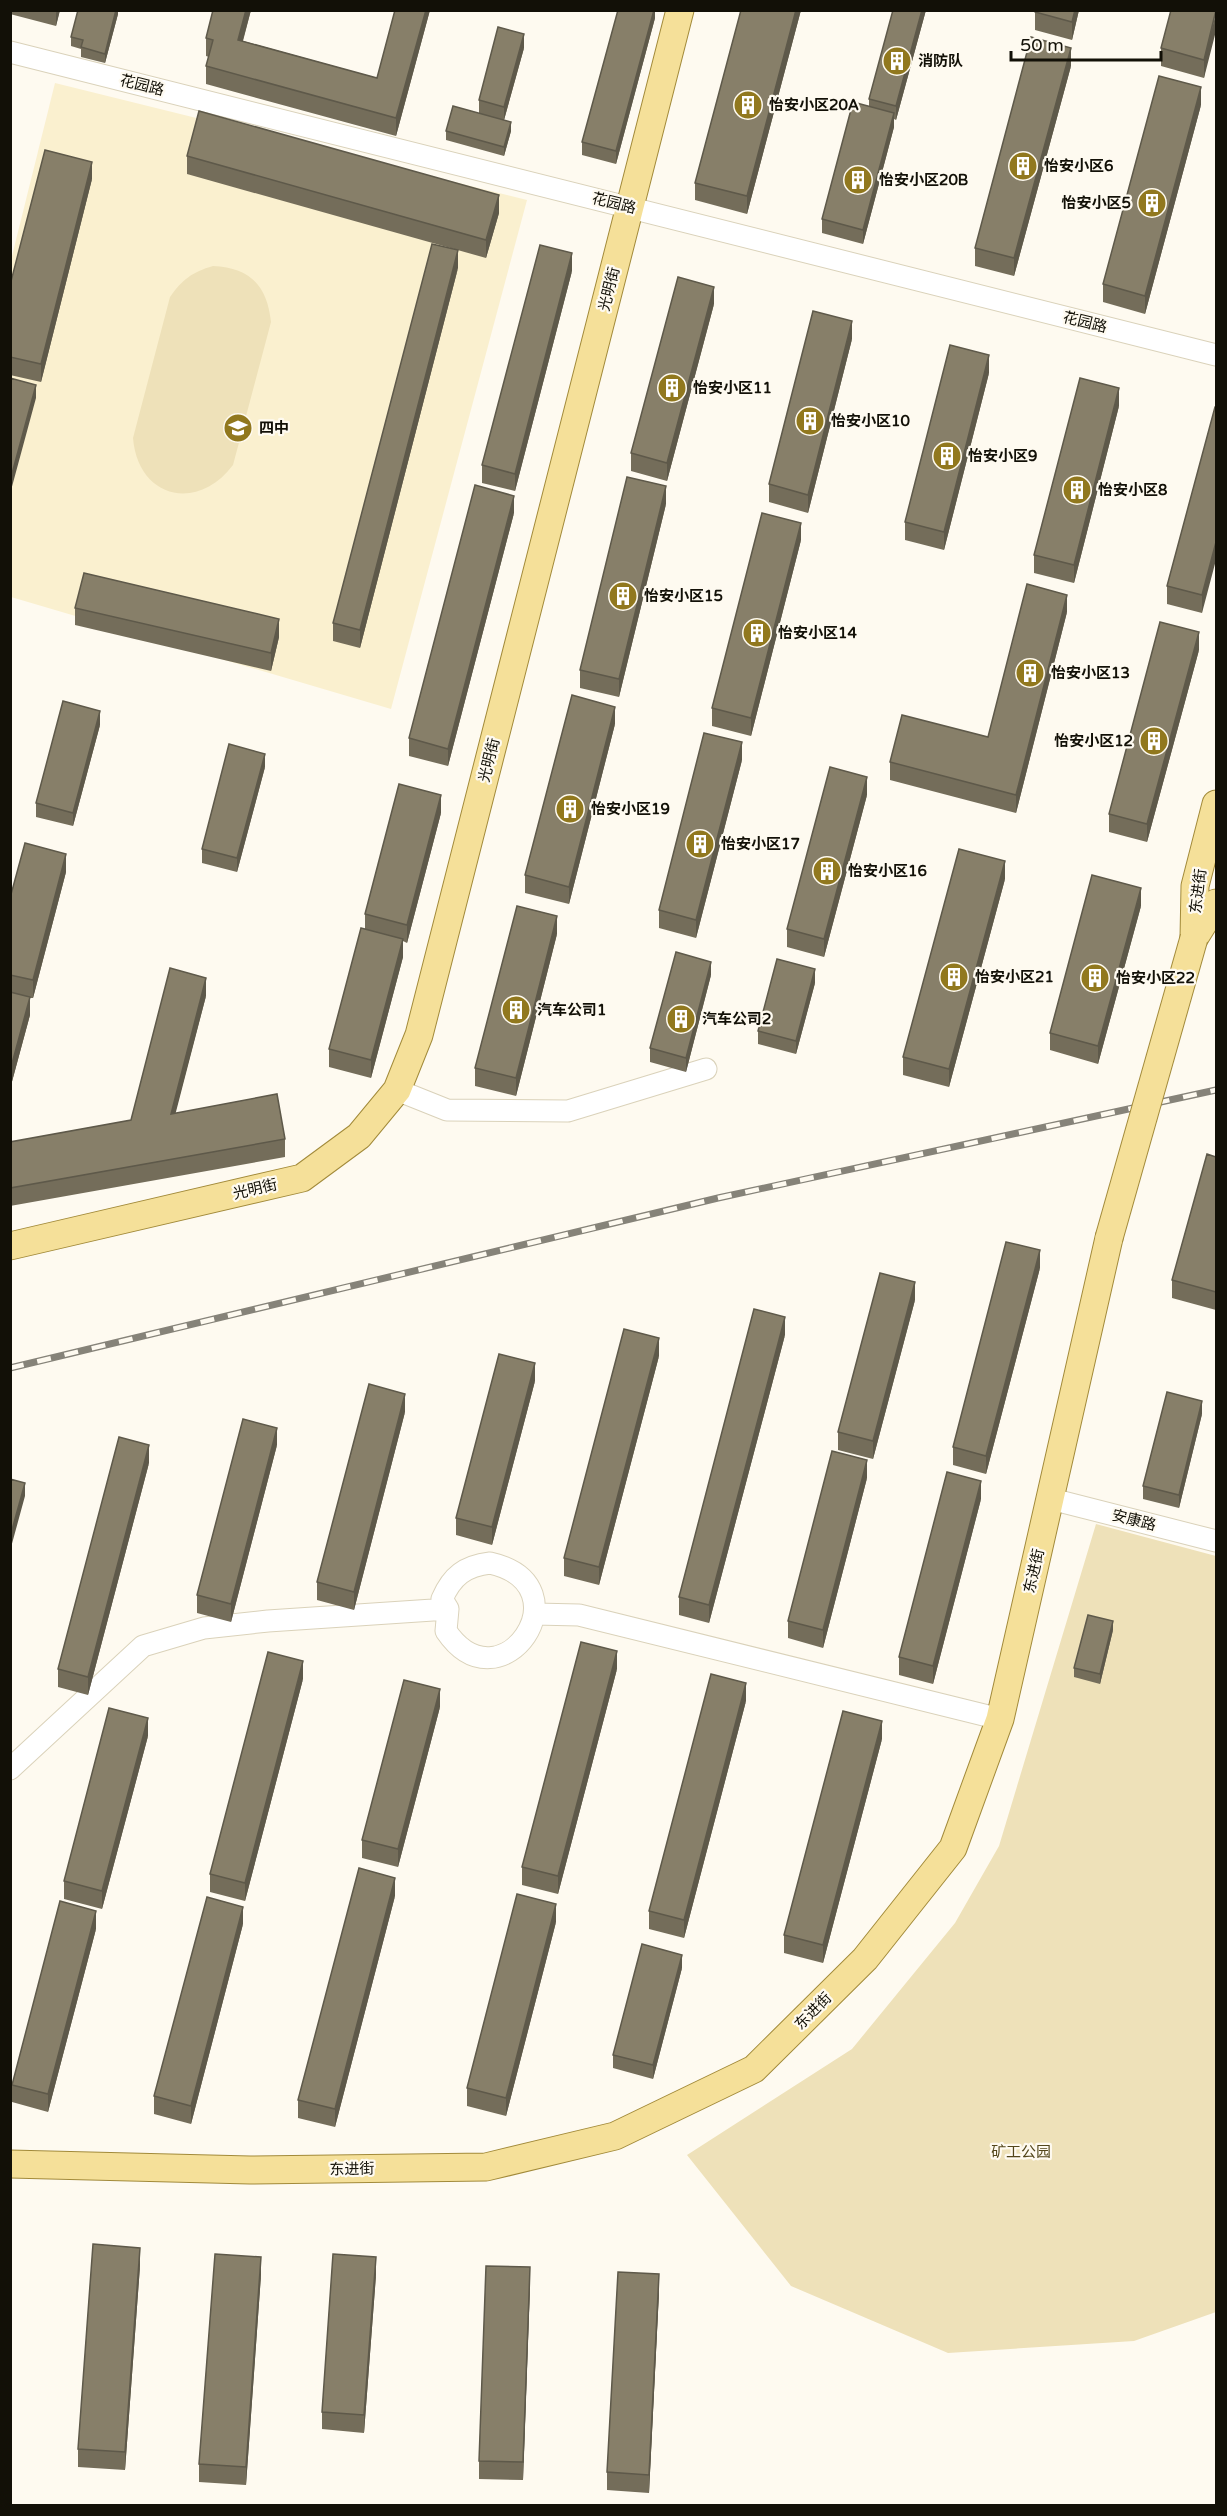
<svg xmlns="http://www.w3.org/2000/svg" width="1227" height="2516" viewBox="0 0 1227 2516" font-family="'Varela Round','Noto Sans SC',sans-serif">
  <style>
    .built { fill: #faf0cf }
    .green { fill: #eee1b9 }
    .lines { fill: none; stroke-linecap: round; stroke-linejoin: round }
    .minor-casing { stroke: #dad2ba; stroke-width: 23 }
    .major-casing { stroke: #a28a3a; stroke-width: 29 }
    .minor { stroke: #fff; stroke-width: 21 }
    .major { stroke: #f5e099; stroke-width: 27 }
    .rail-casing { stroke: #868379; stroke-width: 7 }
    .rail { stroke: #fefaf0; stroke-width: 4.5; stroke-dasharray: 14; stroke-linecap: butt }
    .major-bridge-casing { stroke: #a28a3a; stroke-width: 29; stroke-linecap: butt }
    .major-bridge { stroke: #f5e099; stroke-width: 27 }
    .wall { fill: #746d5a }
    .shaded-wall { fill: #5e594a }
    .building { fill: #877f69; stroke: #5e594a; stroke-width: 1.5 }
    .labels { text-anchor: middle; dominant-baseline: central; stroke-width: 4.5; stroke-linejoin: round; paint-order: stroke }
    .poi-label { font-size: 15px; font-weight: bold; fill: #121007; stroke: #fefaf0; text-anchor: start }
    .street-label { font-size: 15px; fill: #121007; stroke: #fefaf0 }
    .park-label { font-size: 15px; fill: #53461b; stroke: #fefaf0 }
  </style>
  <rect width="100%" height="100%" fill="#fefaf0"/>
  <!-- built -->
  <path class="built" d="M55,83L527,200L391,709L11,597V260Z"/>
  <!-- green -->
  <path class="green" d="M213,266C250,268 267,285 271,322L233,465C197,513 138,498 133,438L170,297C182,280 192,272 213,266Z
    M1096,1524L1216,1556V2312L1134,2341L948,2353L791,2286L687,2155L852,2049L955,1923L999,1846Z"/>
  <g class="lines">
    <!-- minor casing -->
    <g class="minor-casing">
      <path id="minor" d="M10,52L1216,355
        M397,1090L447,1110L568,1111L706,1069
        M1051,1499L1216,1541
        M490,1563C588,1585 501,1712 446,1631L448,1609L442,1599C452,1576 465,1566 490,1563Z
        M535,1614L579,1615L1000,1719
        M10,1769L143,1646L204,1628L268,1621L448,1609"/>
    </g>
    <!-- major casing -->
    <g class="major-casing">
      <path id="major" d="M1195,937L1216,903
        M1194,938L1195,886L1216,804
        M10,1246L302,1178L359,1136L397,1090L419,1035L680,10
        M10,2164L250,2170L486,2167L615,2136L754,2069L865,1959L953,1848L1000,1719L1109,1238"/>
    </g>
    <!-- minor -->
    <use href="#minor" class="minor"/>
    <!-- major -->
    <use href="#major" class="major"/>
    <!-- rail casing -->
    <g class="rail-casing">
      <path id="rail" d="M10,1368L718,1198L1216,1090"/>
    </g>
    <!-- rail -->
    <use href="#rail" class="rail"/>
    <!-- major-bridge casing -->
    <g class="major-bridge-casing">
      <path id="major-bridge" d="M1109,1238L1194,938"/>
    </g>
    <!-- major-bridge -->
    <use href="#major-bridge" class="major-bridge"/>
  </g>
  <!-- wall -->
  <path class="wall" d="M10,10H60L56,26L10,14Z
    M118,10V14L105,63L81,57V49L71,46V37Z
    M251,10L243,41L377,78L395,10H430L396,136L206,84V66L209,57L206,56V38Z
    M655,10V18L616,164L582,155V142Z
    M801,10L747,214L695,200V183Z
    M926,10L896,120L894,119V127L863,244L822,233V219L869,107V99Z
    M1079,10L1072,40L1035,30V12Z
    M1216,10L1204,78L1161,66V48Z
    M524,48L504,120L511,131L504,156L446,140V131L479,113V100Z
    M1071,66L1014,276L975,266V248Z
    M1201,105L1145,314L1103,302V284Z
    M187,156L499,213L486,258L187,174Z
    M92,179L41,382L10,375V285Z
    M458,268L360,648L333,641V623Z
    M572,271L515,491L482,483V465Z
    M714,304L667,481L631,471V453Z
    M852,339L808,513L769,502V484Z
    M989,373L944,550L905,540V522Z
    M1119,406L1074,583L1034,573V555Z
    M1215,407L1202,613L1167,604V586Z
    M666,504L619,697L580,688V670Z
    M514,513L448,766L409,756V738Z
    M801,540L751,736L712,726V708Z
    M75,608L279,637L271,671L75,625Z
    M1067,612L1016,813L890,780V762L988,737Z
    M1199,650L1147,842L1109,832V814Z
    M615,724L569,904L525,893V875Z
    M100,725L73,826L36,817V803Z
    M742,760L696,938L659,928V910Z
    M265,767L237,872L202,863V849Z
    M867,795L824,957L787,947V929Z
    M441,813L407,943L403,941V957L371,1078L329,1067V1049L365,929V914Z
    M66,872L33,998H30V1015L10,1089V898Z
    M1005,879L949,1087L903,1075V1057Z
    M1141,906L1098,1064L1050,1050V1033Z
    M557,934L516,1096L475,1086V1068Z
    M711,975L686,1072L650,1062V1048Z
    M815,983L796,1054L758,1044V1031Z
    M206,996L175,1113L285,1139V1157L10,1206V1142L131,1120Z
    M1216,1157V1310L1172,1298V1280Z
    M1040,1268L986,1474L953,1465V1447Z
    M915,1300L873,1459L838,1450V1432Z
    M785,1335L709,1623L679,1615V1597Z
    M659,1356L599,1585L564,1576V1558Z
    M535,1381L492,1545L456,1535V1518Z
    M405,1412L354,1610L317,1600V1582Z
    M1202,1414L1179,1508L1143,1499V1486Z
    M277,1445L231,1622L197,1613V1595Z
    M149,1463L88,1695L58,1687V1669Z
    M867,1478L823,1648L788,1638V1621Z
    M981,1499L933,1684L899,1675V1657Z
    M1113,1630L1100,1684L1074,1677V1668Z
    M617,1669L558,1894L522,1885V1867Z
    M303,1679L245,1901L210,1892V1874Z
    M746,1701L684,1938L649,1929V1911Z
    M440,1707L398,1867L362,1858V1840Z
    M148,1736L102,1909L64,1899V1881Z
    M882,1739L823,1963L784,1953V1935Z
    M395,1896L335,2127L298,2118V2100Z
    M556,1922L506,2116L467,2106V2088Z
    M243,1924L191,2124L154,2114V2096Z
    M96,1929L48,2112L12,2102V2085Z
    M682,1968L653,2079L613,2068V2055Z
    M140,2266L125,2470L78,2467V2449Z
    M261,2275L246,2485L199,2482V2464Z
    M376,2275L364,2433L322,2429V2412Z
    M530,2285L523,2480L479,2479V2461Z
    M659,2292L649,2493L607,2490V2472Z"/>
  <!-- shaded-wall -->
  <path class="shaded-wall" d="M57,10H60L56,26V13Z
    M116,10H118V14L105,63V54Z
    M246,10H251L238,58V40Z
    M426,10H430L396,136V118Z
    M654,10H655V18L616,164V151Z
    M796,10H801L747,214V196Z
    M922,10H926L896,120V106Z
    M1075,10H1079L1072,40V22Z
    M1216,13V31L1204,78V60Z
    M524,34V48L504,120V107Z
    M1071,48V66L1014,276V258Z
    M1201,87V105L1145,314V296Z
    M894,113V127L863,244V230Z
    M511,122V131L504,156V147Z
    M92,162V179L41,382V364Z
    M499,195V213L486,258V240Z
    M458,250V268L360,648V630Z
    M572,253V271L515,491V474Z
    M714,287V304L667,481V463Z
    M852,321V339L808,513V495Z
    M989,355V373L944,550V532Z
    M36,385V398L10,494V481Z
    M1119,388V406L1074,583V565Z
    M666,486V504L619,697V679Z
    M514,496V513L448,766V749Z
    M801,523V540L751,736V718Z
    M1216,542V560L1202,613V595Z
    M1067,595V612L1016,813V795Z
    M279,619V637L271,671V653Z
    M1199,632V650L1147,842V824Z
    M615,707V724L569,904V887Z
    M100,711V725L73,826V813Z
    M742,742V760L696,938V920Z
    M265,754V767L237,872V858Z
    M867,777V795L824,957V939Z
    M441,795V813L407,943V925Z
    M66,854V872L33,998V980Z
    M1005,861V879L949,1087V1069Z
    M1141,888V906L1098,1064V1046Z
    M557,916V934L516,1096V1078Z
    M403,939V957L371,1078V1060Z
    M711,962V975L686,1072V1058Z
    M815,969V983L796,1054V1041Z
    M206,978V996L171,1131V1114Z
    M30,997V1015L10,1089V1071Z
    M1040,1250V1268L986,1474V1456Z
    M915,1282V1300L873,1459V1441Z
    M785,1317V1335L709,1623V1605Z
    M659,1338V1356L599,1585V1567Z
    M535,1363V1381L492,1545V1527Z
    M405,1394V1412L354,1610V1592Z
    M1202,1401V1414L1179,1508V1495Z
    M277,1428V1445L231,1622V1604Z
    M149,1445V1463L88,1695V1677Z
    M867,1460V1478L823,1648V1630Z
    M981,1481V1499L933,1684V1666Z
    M25,1483V1496L10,1551V1537Z
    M1113,1621V1630L1100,1684V1674Z
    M617,1651V1669L558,1894V1876Z
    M303,1661V1679L245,1901V1883Z
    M746,1683V1701L684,1938V1920Z
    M440,1689V1707L398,1867V1849Z
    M148,1718V1736L102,1909V1891Z
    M882,1721V1739L823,1963V1945Z
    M395,1878V1896L335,2127V2109Z
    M556,1904V1922L506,2116V2098Z
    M243,1907V1924L191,2124V2106Z
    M96,1911V1929L48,2112V2094Z
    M682,1955V1968L653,2079V2065Z
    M140,2248V2266L125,2470V2452Z
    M261,2257V2275L246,2485V2467Z
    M376,2257V2275L364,2433V2415Z
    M530,2267V2285L523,2480V2462Z
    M659,2274V2292L649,2493V2475Z"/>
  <!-- building -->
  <path class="building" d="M78,10H116L105,54L81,47L83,40L71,37Z
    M213,10H246L238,40L377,78L395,10H426L396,118L206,66L213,40L206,38Z
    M618,10H654L616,151L582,142Z
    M741,10H796L747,196L695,183Z
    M893,10H922L896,106L869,99Z
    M1035,10H1075L1072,22L1035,12Z
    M1171,10H1216L1204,60L1161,48Z
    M498,27L524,34L504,107L479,100Z
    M1031,37L1071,48L1014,258L975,248Z
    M1159,76L1201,87L1145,296L1103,284Z
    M853,102L894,113L863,230L822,219Z
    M453,106L511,122L504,147L446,131Z
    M199,111L499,195L486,240L187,156Z
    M45,150L92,162L41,364L10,357V285Z
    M432,244L458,250L360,630L333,623Z
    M540,245L572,253L515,474L482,465Z
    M678,277L714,287L667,463L631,453Z
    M813,311L852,321L808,495L769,484Z
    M950,345L989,355L944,532L905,522Z
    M10,378L36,385L10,481Z
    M1080,378L1119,388L1074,565L1034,555Z
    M1215,407H1216V542L1202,595L1167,586Z
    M627,477L666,486L619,679L580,670Z
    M475,485L514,496L448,749L409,738Z
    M762,513L801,523L751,718L712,708Z
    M84,573L279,619L271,653L75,608Z
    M1027,584L1067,595L1016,795L890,762L902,715L988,737Z
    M1160,622L1199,632L1147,824L1109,814Z
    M572,695L615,707L569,887L525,875Z
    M63,701L100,711L73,813L36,803Z
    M704,733L742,742L696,920L659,910Z
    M229,744L265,754L237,858L202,849Z
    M830,767L867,777L824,939L787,929Z
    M399,784L441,795L407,925L365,914Z
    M25,843L66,854L33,980L10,975V898Z
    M959,849L1005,861L949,1069L903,1057Z
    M1092,875L1141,888L1098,1046L1050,1033Z
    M517,906L557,916L516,1078L475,1068Z
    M361,928L403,939L371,1060L329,1049Z
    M676,952L711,962L686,1058L650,1048Z
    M777,959L815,969L796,1041L758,1031Z
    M170,968L206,978L171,1114L277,1094L285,1139L10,1188V1142L131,1120Z
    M10,992L30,997L10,1071Z
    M1207,1154L1216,1157V1292L1172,1280Z
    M1006,1242L1040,1250L986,1456L953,1447Z
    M880,1273L915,1282L873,1441L838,1432Z
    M754,1309L785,1317L709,1605L679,1597Z
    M624,1329L659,1338L599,1567L564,1558Z
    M499,1354L535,1363L492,1527L456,1518Z
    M369,1384L405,1394L354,1592L317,1582Z
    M1167,1392L1202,1401L1179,1495L1143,1486Z
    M243,1419L277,1428L231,1604L197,1595Z
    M119,1437L149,1445L88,1677L58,1669Z
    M832,1451L867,1460L823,1630L788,1621Z
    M947,1472L981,1481L933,1666L899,1657Z
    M10,1479L25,1483L10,1537Z
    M1088,1615L1113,1621L1100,1674L1074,1668Z
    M581,1642L617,1651L558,1876L522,1867Z
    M268,1652L303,1661L245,1883L210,1874Z
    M711,1674L746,1683L684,1920L649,1911Z
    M404,1680L440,1689L398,1849L362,1840Z
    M109,1708L148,1718L102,1891L64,1881Z
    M843,1711L882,1721L823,1945L784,1935Z
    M359,1868L395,1878L335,2109L298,2100Z
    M517,1894L556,1904L506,2098L467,2088Z
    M207,1897L243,1907L191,2106L154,2096Z
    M60,1901L96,1911L48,2094L12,2085Z
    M642,1944L682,1955L653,2065L613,2055Z
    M93,2244L140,2248L125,2452L78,2449Z
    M215,2254L261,2257L246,2467L199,2464Z
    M333,2254L376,2257L364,2415L322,2412Z
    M486,2266L530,2267L523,2462L479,2461Z
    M618,2272L659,2274L649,2475L607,2472Z"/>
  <!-- icons -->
  <defs>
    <g id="building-disc" transform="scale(1.5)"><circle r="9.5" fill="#91781e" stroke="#fefaf0"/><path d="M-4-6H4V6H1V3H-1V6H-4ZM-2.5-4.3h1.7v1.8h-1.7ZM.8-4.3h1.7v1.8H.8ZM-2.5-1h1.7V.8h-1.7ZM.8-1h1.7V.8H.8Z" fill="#fff"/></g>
    <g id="school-disc" transform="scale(1.5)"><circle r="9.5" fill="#91781e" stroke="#fefaf0"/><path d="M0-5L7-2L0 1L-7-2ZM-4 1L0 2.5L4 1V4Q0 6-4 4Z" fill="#fff"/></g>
  </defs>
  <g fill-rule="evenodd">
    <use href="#building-disc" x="897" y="61"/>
    <use href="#building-disc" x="748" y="105"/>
    <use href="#building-disc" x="1023" y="166"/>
    <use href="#building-disc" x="858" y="180"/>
    <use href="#building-disc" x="1152" y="203"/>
    <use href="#building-disc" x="672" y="388"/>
    <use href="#building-disc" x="810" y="421"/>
    <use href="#school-disc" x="238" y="428"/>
    <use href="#building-disc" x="947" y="456"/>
    <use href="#building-disc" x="1077" y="490"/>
    <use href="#building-disc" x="623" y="596"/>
    <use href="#building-disc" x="757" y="633"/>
    <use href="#building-disc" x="1030" y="673"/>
    <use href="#building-disc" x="1154" y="741"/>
    <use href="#building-disc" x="570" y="809"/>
    <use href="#building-disc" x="700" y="844"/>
    <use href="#building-disc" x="827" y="871"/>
    <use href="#building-disc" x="954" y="977"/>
    <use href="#building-disc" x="1095" y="978"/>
    <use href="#building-disc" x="516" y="1010"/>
    <use href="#building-disc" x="681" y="1019"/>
  </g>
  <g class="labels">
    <!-- poi labels -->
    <g class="poi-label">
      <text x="918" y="61">消防队</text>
      <text x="769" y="105">怡安小区20A</text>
      <text x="1044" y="166">怡安小区6</text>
      <text x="879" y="180">怡安小区20B</text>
      <text x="1131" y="203" text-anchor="end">怡安小区5</text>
      <text x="693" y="388">怡安小区11</text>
      <text x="831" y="421">怡安小区10</text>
      <text x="259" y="428">四中</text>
      <text x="968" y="456">怡安小区9</text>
      <text x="1098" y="490">怡安小区8</text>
      <text x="644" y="596">怡安小区15</text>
      <text x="778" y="633">怡安小区14</text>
      <text x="1051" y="673">怡安小区13</text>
      <text x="1133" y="741" text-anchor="end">怡安小区12</text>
      <text x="591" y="809">怡安小区19</text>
      <text x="721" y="844">怡安小区17</text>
      <text x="848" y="871">怡安小区16</text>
      <text x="975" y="977">怡安小区21</text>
      <text x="1116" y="978">怡安小区22</text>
      <text x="537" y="1010">汽车公司1</text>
      <text x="702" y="1019">汽车公司2</text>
    </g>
    <!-- street labels -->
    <g class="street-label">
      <text transform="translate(142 85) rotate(14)">花园路</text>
      <text transform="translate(614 203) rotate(14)">花园路</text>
      <text transform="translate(609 289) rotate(-76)">光明街</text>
      <text transform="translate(1085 322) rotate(14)">花园路</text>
      <text transform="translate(489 760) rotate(-76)">光明街</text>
      <text transform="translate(1198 891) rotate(-83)">东进街</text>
      <text transform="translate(255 1189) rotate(-13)">光明街</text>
      <text transform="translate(1134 1520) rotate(14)">安康路</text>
      <text transform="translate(1034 1571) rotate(-77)">东进街</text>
      <text transform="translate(813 2011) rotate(-45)">东进街</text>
      <text transform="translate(352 2169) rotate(-1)">东进街</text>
    </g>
    <!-- park labels -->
    <g class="park-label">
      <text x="1021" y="2152">矿工公园</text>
    </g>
  </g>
  <!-- border -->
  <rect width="1227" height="2516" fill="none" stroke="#121007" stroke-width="24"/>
  <!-- scale -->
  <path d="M1011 51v9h150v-9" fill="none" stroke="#121007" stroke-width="3"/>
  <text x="1020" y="51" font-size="18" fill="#121007" stroke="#fefaf0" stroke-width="4.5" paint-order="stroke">50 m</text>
</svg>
